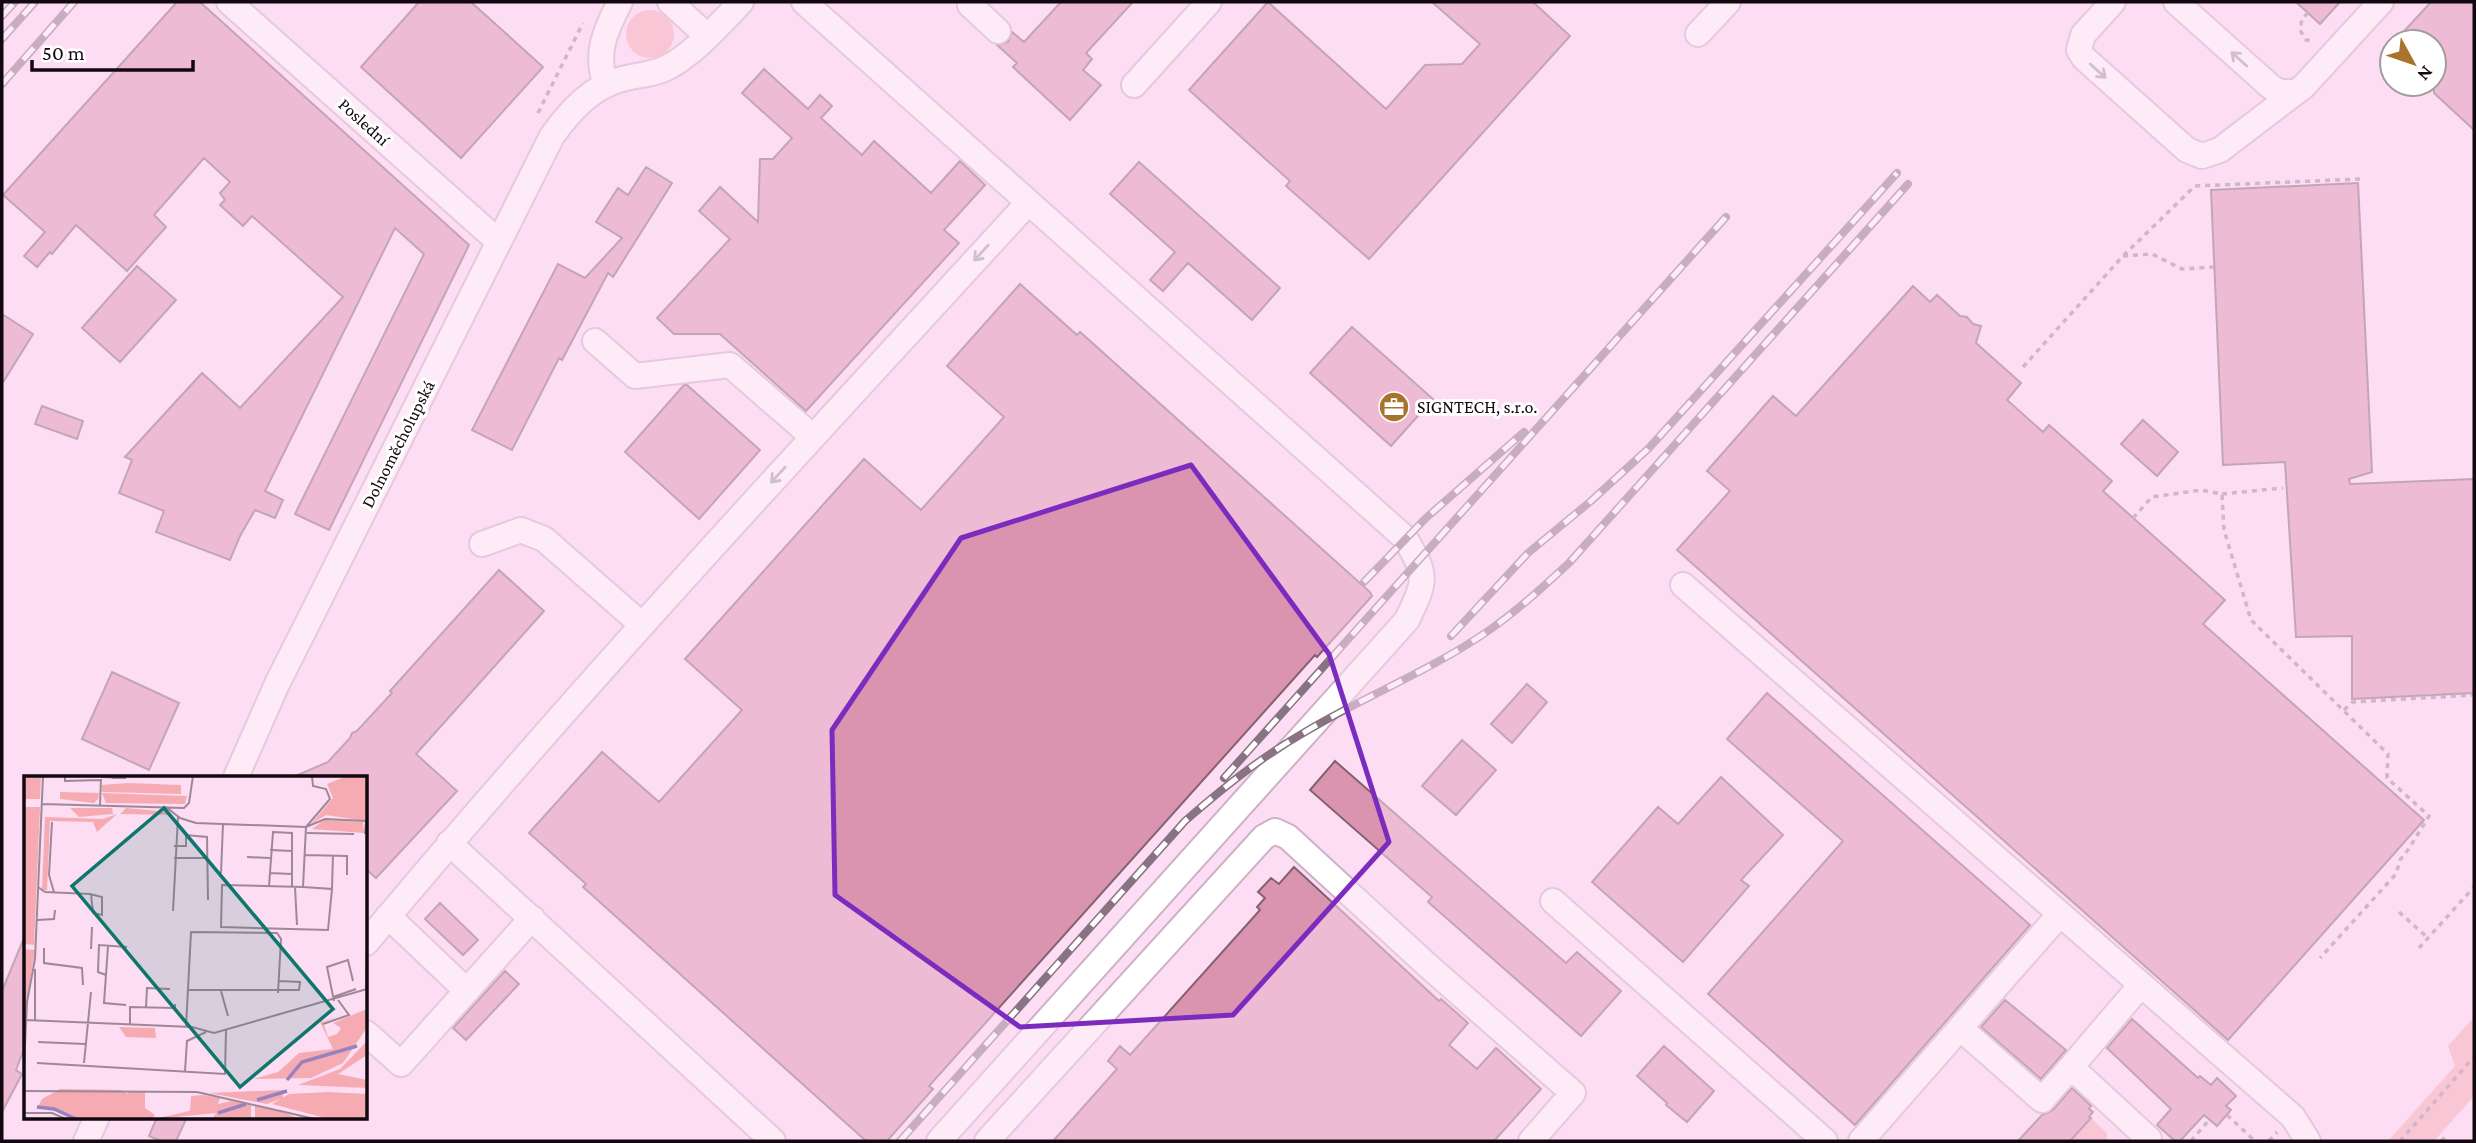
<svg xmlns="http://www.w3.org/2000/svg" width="2476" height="1143" viewBox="0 0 2476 1143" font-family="'Crimson Pro',serif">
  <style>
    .green { fill: #f6abb2 }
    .building { fill: #db94b0; stroke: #82626e; stroke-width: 2 }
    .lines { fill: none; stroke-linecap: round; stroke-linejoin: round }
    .minor-casing { stroke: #ceb1c6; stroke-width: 28 }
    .path { stroke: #9e8797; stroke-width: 3.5; stroke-dasharray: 5 5; stroke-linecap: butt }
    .minor { stroke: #fff; stroke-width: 24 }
    .rail-casing { stroke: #877382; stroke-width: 8 }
    .rail { stroke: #fff; stroke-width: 5; stroke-dasharray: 16; stroke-linecap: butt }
    .oneway { stroke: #a09c9f }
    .marked { fill: none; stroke: #7b2cbf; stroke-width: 5; stroke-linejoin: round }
    .labels { text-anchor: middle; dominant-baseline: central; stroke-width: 6; stroke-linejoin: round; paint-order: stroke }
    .street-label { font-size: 18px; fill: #120810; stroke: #fff }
    .poi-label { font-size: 18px; fill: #120810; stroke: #fff; text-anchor: start }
    .inset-river { fill: none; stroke: #9582bf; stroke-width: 3.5 }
    .inset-road { fill: none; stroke: #9e8898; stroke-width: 2 }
    .view { fill: #0f766e; fill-opacity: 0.15; stroke: #0f766e; stroke-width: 3.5 }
    .inset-edge { fill: none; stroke: #120810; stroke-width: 3.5 }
  </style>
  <rect width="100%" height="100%" fill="#fcddf3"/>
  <!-- green -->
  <path class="green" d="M626 34a24 24 0 1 1 48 0a24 24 0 1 1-48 0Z
    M2474,1017V1096L2434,1141H2388L2455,1066L2448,1046Z
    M2091,1118L2107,1133V1141H2070Z"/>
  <!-- building -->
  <path class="building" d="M177,2H200L469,245L329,530L295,514L424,254L395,228L265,491L283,500L275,518L255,510L240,536L230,560L156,532L164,511L119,493L132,460L125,457L202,373L240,408L343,297L252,216L243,226L220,205L225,200L220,193L230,182L204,158L154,215L166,227L127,271L76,225L52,254L50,252L37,267L24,256L45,232L3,195Z
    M419,2H471L543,67L461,158L361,67Z
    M1061,2H1133L1086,53L1092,59L1083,70L1101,85L1070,120L1013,67L1017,63L997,45L1008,42L1012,32L1024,42Z
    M1268,2L1386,109L1425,65L1462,64L1480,44L1432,2H1533L1570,36L1369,259L1286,186L1290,181L1189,90Z
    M2296,2H2340L2320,24Z
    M2431,2H2474V130L2434,93V42H2394Z
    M764,69L808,109L820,95L832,106L821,118L862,155L874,141L931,193L960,161L985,185L944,230L959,243L806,411L720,334H674L657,318L730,239L699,211L720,187L758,222L760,159H773L792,138L742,93Z
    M1139,162L1280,288L1252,320L1188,263L1163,291L1150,280L1175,252L1110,194Z
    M646,167L672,183L613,277L608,273L562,360L559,358L512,450L472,430L558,264L585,278L622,238L596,222L618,188L628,195Z
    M2358,183L2372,472L2349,479L2350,484L2474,479V693L2352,699V636L2296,637L2285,462L2223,465L2211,190Z
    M137,266L176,300L120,362L82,328Z
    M1020,284L1077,335L1080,332L1370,592L1372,596L1317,657L1315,655L929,1086L933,1089L887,1141H866L583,887L586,884L529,833L602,752L659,802L742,710L685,659L864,459L921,510L1004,417L947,366Z
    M1913,286L1930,302L1937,295L1960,316L1967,317L1973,324L1981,326L1976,343L2021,383L2007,400L2043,432L2049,425L2112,481L2103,491L2225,600L2203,624L2424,820L2228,1040L1677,550L1730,491L1707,471L1773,396L1796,416Z
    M2,314L33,334L2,384Z
    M1352,327L1433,399L1391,446L1310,373Z
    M684,385H687L760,450L699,519L625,452Z
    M42,406L83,421L77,439L35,424Z
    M2143,420L2178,452L2157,476L2121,444Z
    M499,570L544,611L416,754L457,791L376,878L366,869V777H293L328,762L350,738L352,733L357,731L392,693L390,691Z
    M112,672L179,703L149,770L82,739Z
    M1527,684L1547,702L1512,743L1491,724Z
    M1767,693L2030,925L1855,1125L1708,994L1843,841L1727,739Z
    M1462,740L1496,770L1456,815L1422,786Z
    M1335,761L1566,963L1577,952L1621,991L1581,1036L1428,902L1432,897L1310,790Z
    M1721,777L1783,835L1741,880L1749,886L1683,962L1592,882L1658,807L1678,824Z
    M1294,867L1439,1001L1441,999L1468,1023L1449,1045L1477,1069L1496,1048L1541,1089L1494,1141H1053L1117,1069L1108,1061L1120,1046L1130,1055L1260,910L1257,907L1265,898L1258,892L1271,878L1279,884Z
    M440,903L478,940L463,955L425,919Z
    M26,933V1044L16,1070L22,1074L2,1112V991Z
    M505,971L519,984L466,1040L453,1028Z
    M2005,1000L2066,1050L2041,1079L1981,1027Z
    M2132,1019L2198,1078L2200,1076L2211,1085L2217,1078L2236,1096L2226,1106L2231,1110L2217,1126L2204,1115L2180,1141H2175L2157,1125L2171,1109L2107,1048Z
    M1664,1046L1714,1091L1687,1122L1666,1105L1667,1103L1637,1076Z
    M2072,1088L2091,1106L2089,1109L2093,1112L2089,1117L2091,1118L2070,1141H2018L2042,1115L2053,1110Z
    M157,1117H187L176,1141H161L149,1136Z"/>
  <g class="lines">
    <!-- minor casing -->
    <g class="minor-casing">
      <path id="minor" d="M229,2L499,242
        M670,2L707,36
        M804,2L1405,538C1428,577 1426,580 1407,620L939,1141
        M973,2L970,5L998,31
        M2113,2L2083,35L2079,50L2084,58L2187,150L2202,156L2220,150L2304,86L2381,2
        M2176,2L2271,87L2280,92H2295
        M1698,34L1728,2
        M606,84C594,54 606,29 620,2
        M1134,85L1209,2
        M595,341L635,376L730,365L813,437
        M482,544L521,530L544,539L641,624
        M1683,585L2293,1117L2308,1141
        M236,777L277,684L552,136C570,111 591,87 622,79C636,75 651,75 664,69C691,57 721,23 741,2
        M449,843L773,1141
        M1553,901L1825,1141
        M388,916L467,991
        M366,943C578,689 804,447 1028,203
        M2141,985L2071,1067L2149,1139L2147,1141
        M1960,1028L2042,1100L2071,1067
        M366,1033L401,1064L532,918
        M86,1141L97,1117
        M987,1141L1264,837L1275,831L1288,837L1426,964L1573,1093L1531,1141
        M1861,1141L2060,914"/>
    </g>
    <!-- path -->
    <path class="path" d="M2308,13L2302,19L2300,30L2306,40L2314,41
      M538,113L583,23
      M2123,256L2152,254L2182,269L2214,267
      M2023,367L2123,256L2195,186L2361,179
      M2222,494L2283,488
      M2133,518L2152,497L2201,490L2222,494L2224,530L2251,620L2388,754L2387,778L2429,816L2408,850L2400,860L2396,874L2320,958
      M2344,710L2353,702L2474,695
      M2399,912L2428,938
      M2419,948L2474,887
      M2227,1115L2255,1141
      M2191,1141L2209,1120
      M2269,1141L2277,1132
      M2400,1141L2474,1057
      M2441,1141L2445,1138"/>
    <!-- minor -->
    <use href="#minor" class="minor"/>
    <!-- rail casing -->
    <g class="rail-casing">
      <path id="rail" d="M2,16L15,2
        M2,39L35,2
        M2,84L74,2
        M1364,582L1426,518L1524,432
        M1451,636L1528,553L1591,501L1649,448L1897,173
        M1224,778L1726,217
        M900,1141L1185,821C1223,788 1261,757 1305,732C1365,696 1430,671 1488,631C1517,611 1543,587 1569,563L1908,184"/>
    </g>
    <!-- rail -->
    <use href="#rail" class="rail"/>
  </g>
  <!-- one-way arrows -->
  <defs><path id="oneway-shaft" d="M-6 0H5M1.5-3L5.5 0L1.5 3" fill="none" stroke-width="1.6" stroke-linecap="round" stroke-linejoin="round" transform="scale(1.75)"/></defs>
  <g class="oneway">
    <use href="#oneway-shaft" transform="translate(2239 59) rotate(-138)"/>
    <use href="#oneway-shaft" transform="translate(2098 71) rotate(42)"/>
    <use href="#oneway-shaft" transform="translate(981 253) rotate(133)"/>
    <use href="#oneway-shaft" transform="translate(778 475) rotate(133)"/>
  </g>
  <!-- marked area -->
  <path d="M0 0H2476V1143H0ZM1191,465L1329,654L1389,842L1233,1015L1020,1027L835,895L832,730L961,538Z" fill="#fcddf3" fill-opacity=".55" fill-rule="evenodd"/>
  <path class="marked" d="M1191,465L1329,654L1389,842L1233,1015L1020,1027L835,895L832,730L961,538Z"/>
  <!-- icons -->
  <defs>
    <g id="office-disc" transform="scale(1.575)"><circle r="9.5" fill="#a8732d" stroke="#fff"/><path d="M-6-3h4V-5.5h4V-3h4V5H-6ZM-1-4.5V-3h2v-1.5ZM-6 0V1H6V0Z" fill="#fff"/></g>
  </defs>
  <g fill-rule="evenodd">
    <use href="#office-disc" x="1394" y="407"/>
  </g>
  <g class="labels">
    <!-- street labels -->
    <g class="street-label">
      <text transform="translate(364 122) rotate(42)">Poslední</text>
      <text transform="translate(398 444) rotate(-63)">Dolnoměcholupská</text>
    </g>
    <!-- poi labels -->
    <g class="poi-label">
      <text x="1417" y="407">SIGNTECH, s.r.o.</text>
    </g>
  </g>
  <!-- overview -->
  <g transform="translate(24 776)">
    <rect width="343" height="343" fill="#fcddf3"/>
    <path d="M0,0H17L16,23H0ZM323,0H343V57L342,45L302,39L287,48L309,22L303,8ZM104,7L157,9V18L78,16V9ZM36,16L75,17L74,23L70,27L36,23ZM78,17L163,20L161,28L82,27ZM0,31H16L10,169L0,168ZM46,32H88L89,38L55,41ZM102,32L144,36L149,39L96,38ZM93,38L73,56L69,46L26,45L23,115L18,113L21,41L79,43ZM300,44L339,46L340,57L288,53ZM0,173L11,174L0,243ZM343,233L342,253L319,287L287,302L229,303L254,296L275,277L309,273L296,246L315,240L299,246L304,261L313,258L317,252L309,247ZM95,251L131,252L132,262L102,261ZM343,265V279L314,298L343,304V312L274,309L316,293ZM36,313L97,314L104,318L105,315H121V332L131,339L128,343H50L28,333H13L18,323ZM259,314V322L243,328L185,317ZM304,316L343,318V343H305L248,328L265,318ZM167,320L179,319L196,322L194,328L166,335ZM207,325L227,328V343H188L192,337L131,343ZM231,329L259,336L276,343H231Z" fill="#f6abb2"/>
    <path class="inset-river" d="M263,304L278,286L333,270M233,324L263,315M13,331L30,333L52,343M194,337L222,328"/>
    <path class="inset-road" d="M41,0V5L77,4M77,1L102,2H88M18,28L160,32L165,27L169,0M76,29L77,3M142,31L156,42L172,47L282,51L301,43L342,45L341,58M28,46L25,99L30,116M283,57L330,58M150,70H162V59L183,61L184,124M246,74L268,75M281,79L323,80V99M223,81L246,82M150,82H183M197,97L199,48M245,97L268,98M245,110L249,56L268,57V111M14,111L21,116L66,118L78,121V139L69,137L67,118M271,111L273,149M279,111L308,113L304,154L197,151L198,109L279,111L282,51L306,23L302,13L289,10L288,0M308,112L309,79M149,135L154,41M13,144L30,143L31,134M84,170L80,227L102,229M20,172V187L58,192L59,209M67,173L68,151M82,199L74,196L75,169L103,171M342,213L343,171M163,214H275L276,206L255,205M197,215L204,240M309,221L332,213M310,225L303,191L324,184L329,205M122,231L123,212L146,213M2,244L168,251L190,257L343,213M11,244V193M299,248L325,239L314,224M106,249V231L151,232V228M162,251L167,156L253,157L257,163L254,217M14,266L61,268M13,287L201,298L202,254M60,287L67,216M0,290L3,226L11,183L19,0M161,295L163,265L182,256M0,315L173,316L291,343M0,337H28L42,343"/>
    <path class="view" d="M140,32L309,233L216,311L48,110Z"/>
    <rect width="343" height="343" class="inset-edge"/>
  </g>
  <!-- border -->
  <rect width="2476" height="1143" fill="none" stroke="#120810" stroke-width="7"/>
  <!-- north arrow -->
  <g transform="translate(2413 63) rotate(130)"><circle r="33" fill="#ffffff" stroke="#a09c9f" stroke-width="2"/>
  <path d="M0-5L12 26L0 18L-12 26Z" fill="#a8732d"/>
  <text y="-10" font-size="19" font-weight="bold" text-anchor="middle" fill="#120810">N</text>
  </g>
  <!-- scale -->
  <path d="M32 60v10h161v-10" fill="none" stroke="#120810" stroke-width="3.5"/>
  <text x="42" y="60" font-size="21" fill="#120810" stroke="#ffffff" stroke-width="5" paint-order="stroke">50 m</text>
</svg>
